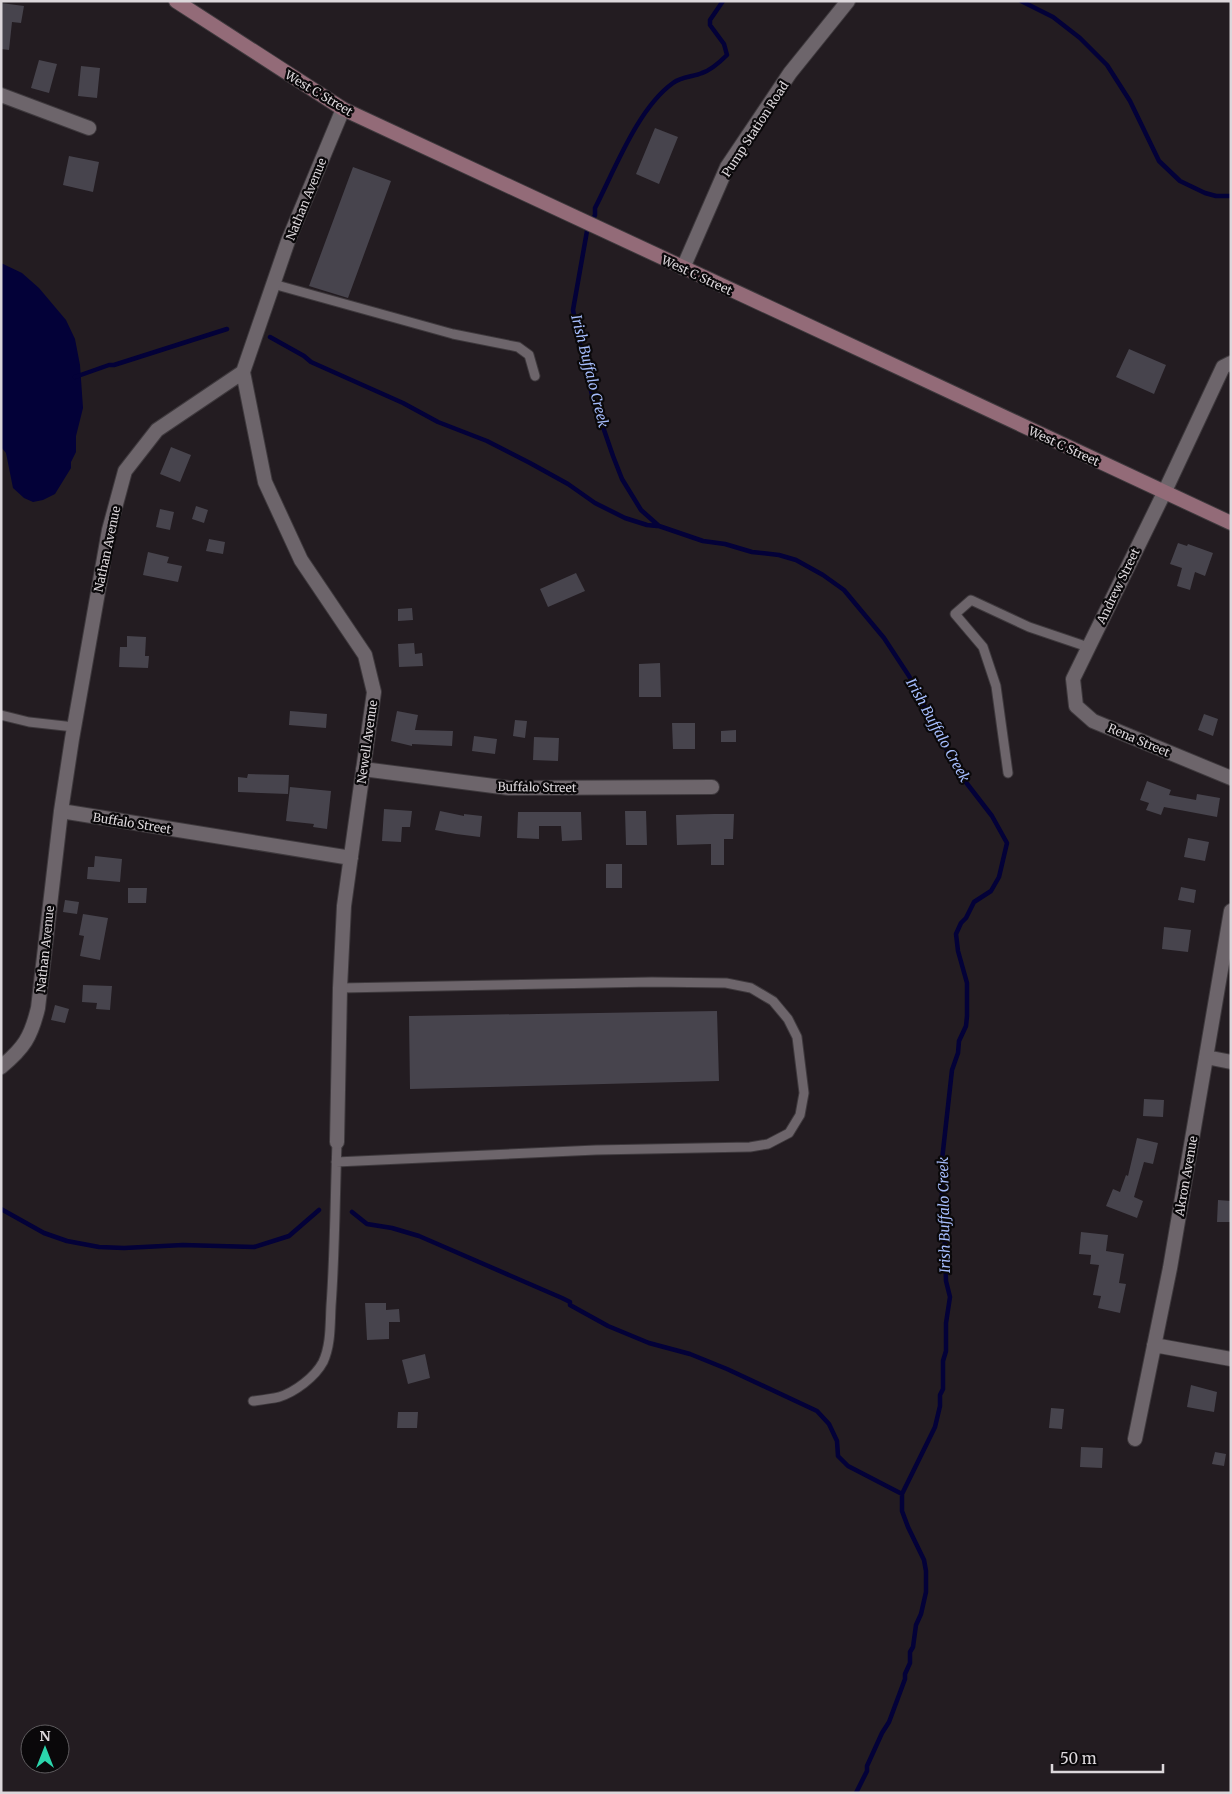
<svg xmlns="http://www.w3.org/2000/svg" width="1232" height="1794" viewBox="0 0 1232 1794" font-family="Merriweather,serif">
  <style>
    .water { fill: #030138 }
    .lines { fill: none; stroke-linecap: round; stroke-linejoin: round }
    .stream { stroke: #030138; stroke-width: 4.5 }
    .building { fill: #47444d }
    .service-casing { stroke: #3e393d; stroke-width: 11 }
    .minor-casing { stroke: #3e393d; stroke-width: 16 }
    .secondary-casing { stroke: #3e393d; stroke-width: 16 }
    .service { stroke: #6d656b; stroke-width: 9 }
    .minor { stroke: #6d656b; stroke-width: 14 }
    .secondary { stroke: #936b78; stroke-width: 14 }
    .labels { text-anchor: middle; dominant-baseline: central; stroke-width: 4.5; stroke-linejoin: round; paint-order: stroke }
    .street-label { font-size: 12px; fill: #dcd7db; stroke: #0a080a }
    .water-label { font-size: 14px; font-style: italic; fill: #a6bdfd; stroke: #0a080a }
  </style>
  <rect width="100%" height="100%" fill="#231c21"/>
  <!-- water -->
  <path class="water" d="M1,263L22,273L39,288L66,320L75,339L80,365L83,408L76,436V452L71,462V468L55,494L43,500L33,502L24,498L13,488L6,453L1,447Z"/>
  <g class="lines">
    <!-- stream -->
    <path class="stream" d="M723,1L710,20V25L724,44L727,55C720,62 711,70 702,73C693,77 682,76 673,83C638,108 615,169 595,208V215L587,231L573,310L578,336L592,395L613,456L622,479L641,510L659,526L703,541L725,544L752,552L779,555L796,560L823,575L844,590L884,638L909,676L958,772L992,816L1007,843L999,877L991,891L974,902L966,918L961,923L956,934L958,951L967,983V1016L966,1026L959,1041L958,1053L952,1070L942,1160V1205L944,1216L946,1281L950,1297L946,1323V1351L943,1361V1389L940,1395V1406L935,1427L902,1494V1511L908,1527L924,1560L926,1571V1592L921,1614L916,1625L913,1647L910,1652V1663L905,1674V1679L889,1722L882,1733L867,1766V1771L856,1793
      M1021,1L1053,17L1080,38L1107,65L1130,101L1159,161L1180,181L1205,193L1216,196H1231
      M270,337L304,356L311,362L403,403L438,422L487,441L530,463L568,484L595,503L625,518L647,525L657,526
      M75,377L109,365H114L227,329
      M1,1209L44,1233L67,1241L99,1247L124,1248L183,1245L254,1247L289,1236L319,1210
      M352,1212L367,1224L392,1228L419,1236L562,1298L570,1302V1305L608,1326L649,1343L690,1354L727,1369L817,1411L829,1424L837,1441L838,1456L848,1466L902,1494"/>
  </g>
  <!-- building -->
  <path class="building" d="M1,3L24,6L21,23L12,22L9,50L1,49Z
    M39,60L57,64L49,93L31,88Z
    M81,66L100,68L97,98L78,96Z
    M655,128L678,137L659,184L636,174Z
    M69,156L99,162L93,192L63,185Z
    M353,167L391,181L348,298L309,286Z
    M1129,349L1166,365L1154,394L1116,377Z
    M171,447L191,455L180,482L160,474Z
    M196,506L208,510L204,523L192,519Z
    M160,509L174,512L170,530L156,527Z
    M209,539L225,542L223,554L206,551Z
    M1178,543L1187,546L1188,544L1213,553L1205,576L1195,572L1190,590L1177,586L1182,568L1170,564Z
    M148,552L169,557L167,563L182,566L178,582L143,575Z
    M576,573L585,591L548,607L540,589Z
    M412,608L413,620L398,621V609Z
    M127,636L146,637L145,656H149L148,668L119,667L120,647H127Z
    M414,643L415,654L422,653L423,666L399,667L398,644Z
    M660,663L661,697H639V664Z
    M290,711L327,714L326,728L289,725Z
    M397,711L418,715L415,730L453,731L452,746L412,744V746L391,741Z
    M1204,714L1218,719L1213,736L1198,730Z
    M515,720L527,721L525,738L513,736Z
    M672,723H695V749H673Z
    M736,730V742H721V731Z
    M474,736L497,739L495,754L472,751Z
    M534,737L559,738L558,761L533,760Z
    M248,774L289,775L288,794L238,792V777L247,778Z
    M1147,781L1171,790L1169,795L1196,800L1197,794L1220,798L1217,817L1164,807L1161,815L1146,810L1149,803L1140,800Z
    M290,787L331,791L327,829L313,827L314,824L286,821Z
    M384,809L412,811L410,827H402L401,842L382,841Z
    M440,811L464,816V814L482,816L480,837L456,834L435,830Z
    M625,811H646L647,845H626Z
    M518,812H581L582,840L562,841L561,826H539V839L517,838Z
    M714,814H734L733,839H724V865H711V844L677,845L676,815Z
    M1188,838L1209,842L1205,861L1184,857Z
    M95,856L122,859L120,882L87,879L88,867H94Z
    M606,864H622V888H606Z
    M1181,887L1196,890L1194,903L1178,900Z
    M128,888H147L146,903H128Z
    M65,900L79,902L77,914L63,912Z
    M83,914L108,918L100,960L80,956L84,936L79,935Z
    M1164,927L1191,930L1188,952L1162,949Z
    M83,985L112,986L110,1010L96,1009L97,1003L82,1002Z
    M55,1005L69,1009L65,1023L51,1020Z
    M717,1011L719,1081L410,1089L409,1016Z
    M1144,1099L1164,1100L1163,1117L1143,1116Z
    M1137,1138L1158,1143L1153,1164L1144,1162L1134,1197L1143,1201L1137,1218L1106,1206L1113,1189L1120,1192L1126,1175L1128,1176Z
    M1218,1200L1231,1201V1222H1217Z
    M1081,1232L1108,1235L1106,1251L1124,1254L1119,1283L1126,1284L1120,1313L1098,1308L1101,1296L1093,1295L1099,1265L1090,1264L1091,1255L1079,1254Z
    M365,1303H386V1310L399,1309L400,1322H389V1339L367,1340Z
    M425,1354L430,1378L408,1384L402,1360Z
    M1191,1385L1217,1392L1214,1412L1187,1407Z
    M1051,1408L1064,1409L1062,1429L1049,1428Z
    M398,1412H418L417,1428H397Z
    M1081,1447L1103,1448L1102,1468L1080,1467Z
    M1215,1452L1226,1454L1224,1466L1212,1464Z"/>
  <g class="lines">
    <!-- service casing -->
    <g class="service-casing">
      <path id="service" d="M273,284L453,334L518,347L529,355L535,376
        M1,715L29,722L74,727
        M1008,773L996,686L983,647L955,614L971,600L1029,627L1088,647
        M336,1162L596,1150L750,1147L768,1144L789,1133L800,1115L804,1093L797,1037L788,1019L773,1001L751,988L726,983L652,982L340,988
        M253,1401C261,1400 270,1399 279,1397C295,1392 315,1377 323,1362C331,1345 330,1324 331,1306C335,1251 335,1197 337,1142"/>
    </g>
    <!-- minor casing -->
    <g class="minor-casing">
      <path id="minor" d="M1,95L89,128
        M683,268L727,167L790,73L848,1
        M1231,363L1223,367L1164,493L1073,679L1076,706L1093,721L1231,778
        M243,372L265,482L301,560L365,655L374,692L344,906L340,988L337,1142
        M363,769L509,788L712,787
        M61,811L351,858
        M1206,1057L1231,1062
        M1,1067C24,1048 31,1037 38,1008L61,811L72,739L109,530L125,471L157,430L243,372L288,241L343,109
        M1154,1345L1231,1359
        M1135,1439L1170,1268L1231,911"/>
    </g>
    <!-- secondary casing -->
    <g class="secondary-casing">
      <path id="secondary" d="M176,1L343,109L906,371L1231,523"/>
    </g>
    <!-- service -->
    <use href="#service" class="service"/>
    <!-- minor -->
    <use href="#minor" class="minor"/>
    <!-- secondary -->
    <use href="#secondary" class="secondary"/>
  </g>
  <g class="labels">
    <!-- street labels -->
    <g class="street-label">
      <text transform="translate(319 93) rotate(31)">West C Street</text>
      <text transform="translate(755 129) rotate(-57)">Pump Station Road</text>
      <text transform="translate(306 199) rotate(-68)">Nathan Avenue</text>
      <text transform="translate(697 275) rotate(25)">West C Street</text>
      <text transform="translate(1064 446) rotate(25)">West C Street</text>
      <text transform="translate(107 549) rotate(-78)">Nathan Avenue</text>
      <text transform="translate(1118 586) rotate(-64)">Andrew Street</text>
      <text transform="translate(1139 740) rotate(23)">Rena Street</text>
      <text transform="translate(367 742) rotate(-82)">Newell Avenue</text>
      <text transform="translate(537 787) rotate(1)">Buffalo Street</text>
      <text transform="translate(132 823) rotate(9)">Buffalo Street</text>
      <text transform="translate(45 949) rotate(-84)">Nathan Avenue</text>
      <text transform="translate(1186 1176) rotate(-80)">Akron Avenue</text>
    </g>
    <!-- water labels -->
    <g class="water-label">
      <text transform="translate(590 371) rotate(76)">Irish Buffalo Creek</text>
      <text transform="translate(938 730) rotate(61)">Irish Buffalo Creek</text>
      <text transform="translate(944 1215) rotate(-91)">Irish Buffalo Creek</text>
    </g>
  </g>
  <!-- border -->
  <rect width="1232" height="1794" fill="none" stroke="#dcd7db" stroke-width="5"/>
  <!-- north arrow -->
  <g transform="translate(45 1749)"><circle r="24" fill="#0a080a" stroke="#5e5b5e"/>
  <path d="M0-4L9 19L0 12L-9 19Z" fill="#2bd5ac"/>
  <text y="-8" font-size="14" font-weight="bold" text-anchor="middle" fill="#dcd7db">N</text>
  </g>
  <!-- scale -->
  <path d="M1052 1764v8h111v-8" fill="none" stroke="#dcd7db" stroke-width="2.5"/>
  <text x="1060" y="1764" font-size="15" fill="#dcd7db" stroke="#0a080a" stroke-width="4" paint-order="stroke">50 m</text>
</svg>
